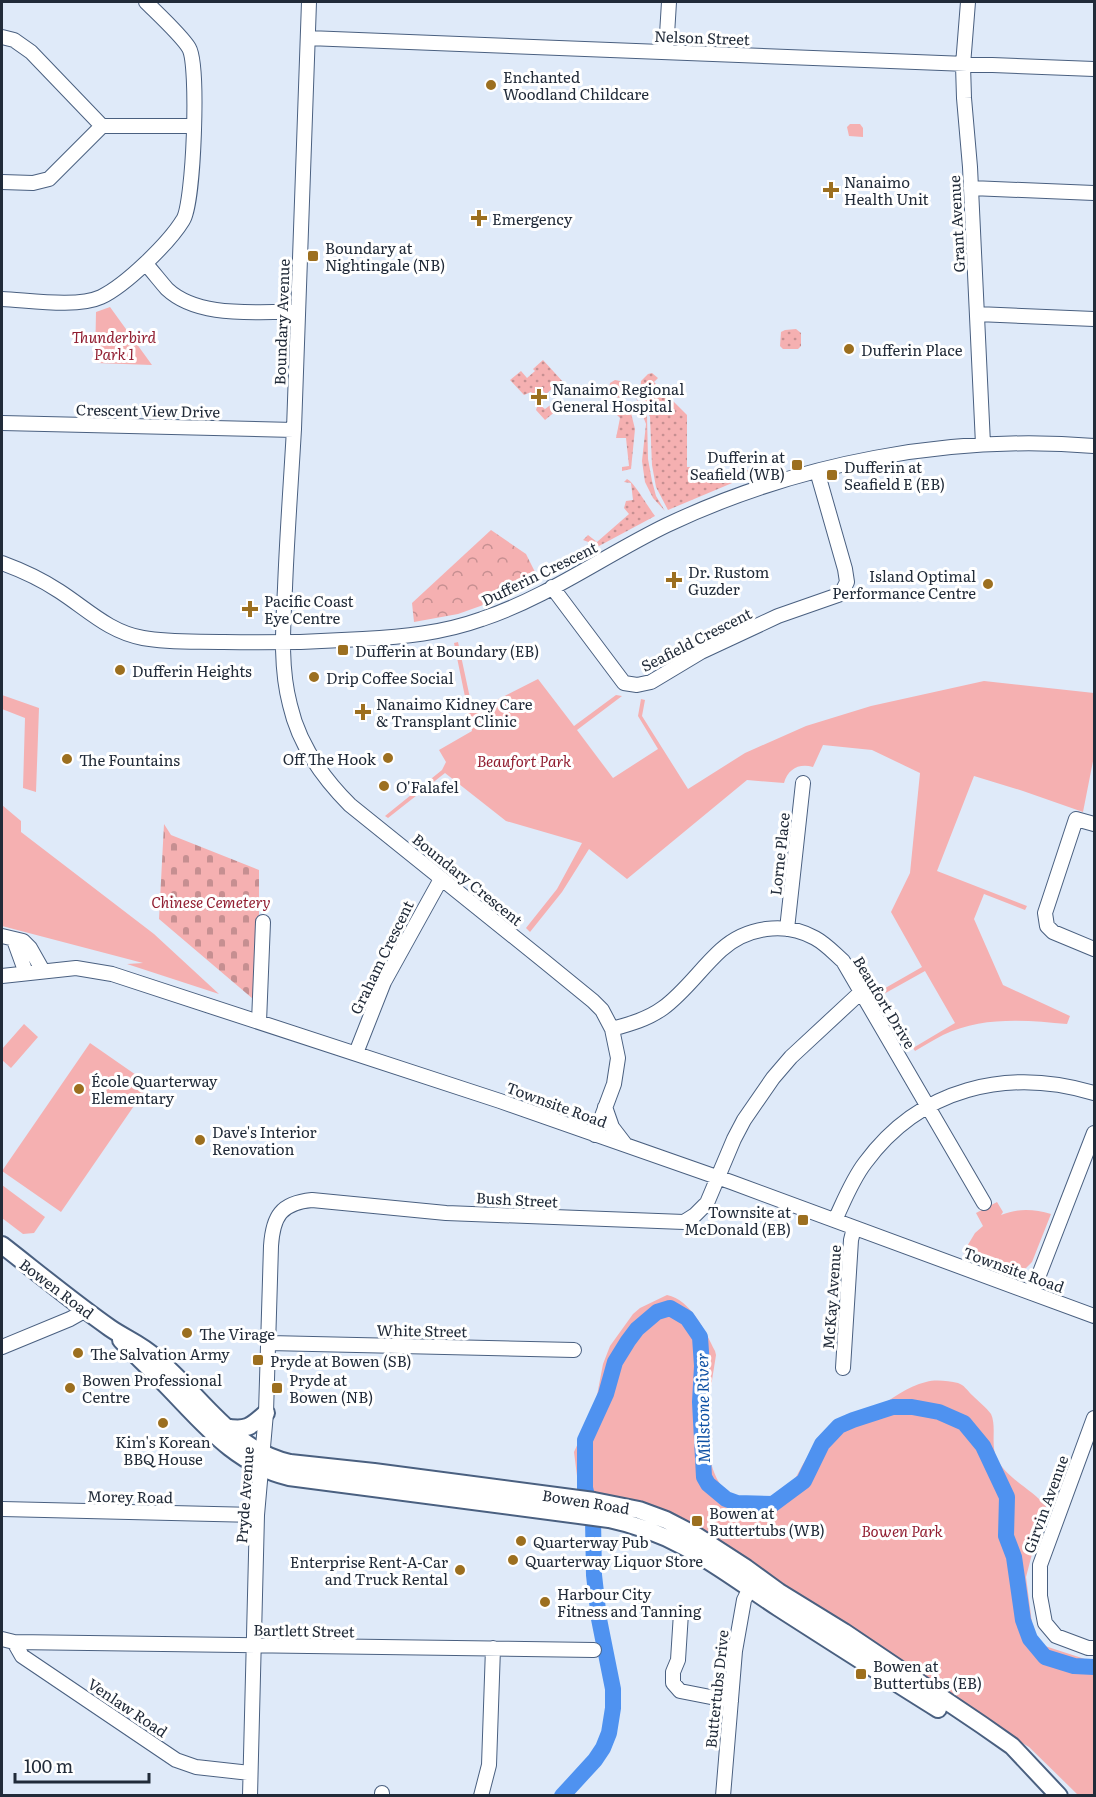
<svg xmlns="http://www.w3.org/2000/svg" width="1096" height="1797" viewBox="0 0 1096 1797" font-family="Literata,serif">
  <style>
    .grass { fill: url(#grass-dots) }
    .forest { fill: url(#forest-crowns) }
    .cemetery { fill: url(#cemetery-stones) }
    .park { fill: #f5b0b1 }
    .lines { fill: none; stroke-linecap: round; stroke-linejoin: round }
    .river { stroke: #4f92f0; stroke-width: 16 }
    .minor-casing { stroke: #4a6080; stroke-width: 16 }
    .major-casing { stroke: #4a6080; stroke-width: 20 }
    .minor { stroke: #fff; stroke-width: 14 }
    .major { stroke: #fff; stroke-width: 16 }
    .poi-dot { fill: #9c6f1f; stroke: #fff; stroke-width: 2 }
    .labels { text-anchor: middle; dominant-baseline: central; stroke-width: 6; stroke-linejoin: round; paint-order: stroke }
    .street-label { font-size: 15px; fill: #212b39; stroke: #fff }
    .poi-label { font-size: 15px; fill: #212b39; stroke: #fff; text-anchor: start }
    .park-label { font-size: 15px; font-style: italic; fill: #911e31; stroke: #fff }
    .water-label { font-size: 16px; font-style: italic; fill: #0c4fa3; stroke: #fff }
  </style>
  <defs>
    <pattern id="grass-dots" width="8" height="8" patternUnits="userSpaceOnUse" patternTransform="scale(1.5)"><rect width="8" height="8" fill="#f5b0b1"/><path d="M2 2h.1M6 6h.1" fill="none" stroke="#c68f91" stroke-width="1.8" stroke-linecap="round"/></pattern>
    <pattern id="forest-crowns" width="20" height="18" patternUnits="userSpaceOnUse" patternTransform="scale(1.5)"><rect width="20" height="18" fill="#f5b0b1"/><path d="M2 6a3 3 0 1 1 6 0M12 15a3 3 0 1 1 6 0" fill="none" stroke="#c68f91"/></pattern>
    <pattern id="cemetery-stones" width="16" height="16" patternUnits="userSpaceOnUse" patternTransform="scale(1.5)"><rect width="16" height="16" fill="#f5b0b1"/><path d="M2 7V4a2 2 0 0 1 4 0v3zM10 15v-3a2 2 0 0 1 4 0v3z" fill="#c68f91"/></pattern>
  </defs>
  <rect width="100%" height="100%" fill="#dfeaf9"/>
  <!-- grass -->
  <path class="grass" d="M796,329L801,333V346L798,349H783L780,346L781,332L785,330Z
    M543,360L564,383L561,386L565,390L558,395L552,389L546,394L543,391L539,392L536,397L531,392L524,395L510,380L521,371L527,378L535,371L533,369Z
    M652,373L658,378L654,382L687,415V467H693V477L739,478V470H763L668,510L656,487L652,465L650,417L640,397L641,381L648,374Z
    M615,380L625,382L624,396L618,398L609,389L610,383Z
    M636,398L647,415L648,459L652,481L656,496L665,511L653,498L645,482L642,461L646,424Z
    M538,404L545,409L552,404L557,410L545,420L536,410Z
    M623,410L631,413L635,429L631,469L622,471V467L629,466L626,438H616L620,418L616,414Z
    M627,479C634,482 648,507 655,516L599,546L583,540L588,535L597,542L629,514L624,508L626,501L633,500L631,483L624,482Z"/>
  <!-- forest -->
  <path class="forest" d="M491,530L526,554L539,580L500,599L458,614L414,622L412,603Z"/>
  <!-- cemetery -->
  <path class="cemetery" d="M164,824L171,835L259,870V1004L159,919Z"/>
  <!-- park -->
  <path class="park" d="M850,124H860L863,128V137L849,136L847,127Z
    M110,307L152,365L95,363L96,312Z
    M458,642L473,712L538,679L574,726L616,695L622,696L577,730L613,778L658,749L638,716L641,699L645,700L642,716L688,789L745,753L806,726L871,706L984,681L1094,693V756L1083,812L1023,791L974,776L937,871L1027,906L1025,910L984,894L974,919L1003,985L1070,1016L1067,1024C1026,1020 982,1016 943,1035C933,1040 924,1046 915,1051L913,1048L955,1023L925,971L882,995L880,991L922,967L891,912L910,873L920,773L872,750L823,745L813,767C799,763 788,769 784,783L747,780L627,879L589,849L562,892L530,932L526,928L557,889L582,843L506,821L445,773L388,818L385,816L442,770L446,762L439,750L472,731L454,643Z
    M2,695L39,708L36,792L23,788L25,718L2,709Z
    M2,805L21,821V832L154,934L219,994L127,964L143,963L2,926Z
    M24,1024L38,1037L11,1068L2,1060V1049Z
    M90,1043L149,1084L61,1212L2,1171Z
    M2,1185L45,1217L34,1233L23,1234L2,1218Z
    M997,1202L1003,1212L1001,1215C1018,1208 1034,1209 1051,1214L1032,1262L1022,1272H1015L963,1253L975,1233L983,1226L976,1213Z
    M667,1295C691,1300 705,1331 715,1351L716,1355C710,1395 691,1482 742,1501C750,1504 765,1508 773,1504C796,1490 797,1466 814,1450C823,1441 835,1431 846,1424C855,1419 865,1416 874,1410C891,1400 907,1386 926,1382C936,1379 948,1381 958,1383C964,1385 967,1390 972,1395C977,1400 987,1408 991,1414C997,1427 990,1445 997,1459C1006,1478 1033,1490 1046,1506L1041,1533L1032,1554L1026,1577L1034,1638L1045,1646L1094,1662V1795H1078L1029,1747L949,1699L777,1585L580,1500L574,1452L595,1406L603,1364L610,1346L633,1314L640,1308Z"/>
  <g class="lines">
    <!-- river -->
    <path class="river" d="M562,1796L595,1760L603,1748L609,1733L613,1708V1689L599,1619L594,1575L593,1519L585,1488V1440L606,1394L615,1362L628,1341L637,1329L657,1312L670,1308L687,1318L700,1337L702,1366L700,1402L704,1477L708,1484L726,1499L737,1503L773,1504L804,1481L822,1444L839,1426L853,1420L893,1407H912L939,1412L964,1423L983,1446L1007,1497L1006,1536L1014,1557L1023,1620L1030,1639L1045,1657L1074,1666L1094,1667"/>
    <!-- minor casing -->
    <g class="minor-casing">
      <path id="minor" d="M309,2C304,144 300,286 294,429C291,482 287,535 285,588C283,627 280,667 290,705C299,745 322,777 350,805L544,961L593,1001L602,1010L612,1029L618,1058L614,1084L595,1135
        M968,2L963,65L964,98L970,167L983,444
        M2,37L14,40L31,52L102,126H194
        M308,38L1094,69
        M666,51L669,2
        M2,182L33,183L49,179L102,126
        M971,188L1094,193
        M146,264C153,272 160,281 167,289C199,319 257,311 298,312
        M2,299C28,300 77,308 101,297C126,285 169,243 183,220C194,203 199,65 189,48C182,36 157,13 146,2
        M977,314L1094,319
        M2,423L294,430
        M2,563C21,570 41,579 59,591C87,609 109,632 143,638C170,643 198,641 224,642C271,643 316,642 363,639C403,637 443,633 482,619C548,597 605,555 667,525C798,463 950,434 1094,446
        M552,587L624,683L637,685L651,682L701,652L778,616L841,594L847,582L845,569L817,471
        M1094,824L1076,819L1045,913L1047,926L1053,932L1094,949
        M787,929L803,783
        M2,936L23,941L30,948L43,971
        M14,940L26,973
        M2,976L76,968L112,974L500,1101L731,1182L1094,1316
        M259,1022L263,922
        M612,1029C630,1024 648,1019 663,1008C685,992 701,968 721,950C746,927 785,921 815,938C826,944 834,953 843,961L984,1203
        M356,1053L384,982L441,879
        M605,1107L612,1127L625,1144
        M835,1220C844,1201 852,1180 865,1163C920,1088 1007,1067 1094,1093
        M1032,1293L1094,1133
        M269,1343L574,1350
        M2,1347L70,1319L86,1310
        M843,1368L851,1240L854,1228
        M1094,1418L1040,1565V1596L1045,1623L1056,1636L1088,1648H1094
        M2,1509L257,1515
        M681,1613L678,1660L673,1672V1683L680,1691L731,1701
        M2,1639L14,1642L22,1656L176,1760L196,1767L250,1773
        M14,1642L594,1650
        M250,1796L257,1515L266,1413L271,1246C273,1216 281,1203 312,1200L446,1213L684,1222L695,1215L707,1203L734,1139L744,1120L773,1078L791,1057L861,992
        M382,1796V1793
        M481,1796L489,1765L493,1648
        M723,1796L735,1651L744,1600L750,1588"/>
    </g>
    <!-- major casing -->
    <g class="major-casing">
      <path id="major" d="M2,1245C38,1273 73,1302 110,1328C126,1339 141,1344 156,1358C200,1394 231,1450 290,1463L374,1472L594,1501L639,1510L666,1520L695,1535L746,1568L779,1592L844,1632L982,1725L1012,1746L1059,1796
        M121,1340C136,1356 152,1370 167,1386C204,1424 235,1464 289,1477L609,1519C680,1534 721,1570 779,1608C832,1642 885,1676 938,1709
        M225,1427C246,1431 251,1427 266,1413"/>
    </g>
    <!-- minor -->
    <use href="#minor" class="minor"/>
    <!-- major -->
    <use href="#major" class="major"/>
  </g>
  <!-- markers -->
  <g class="poi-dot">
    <circle cx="491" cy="85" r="6"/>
    <path d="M828 181h6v6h6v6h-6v6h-6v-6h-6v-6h6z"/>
    <path d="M476 209h6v6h6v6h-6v6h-6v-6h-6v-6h6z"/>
    <rect x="307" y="250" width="12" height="12" rx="3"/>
    <circle cx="849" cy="349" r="6"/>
    <path d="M536 388h6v6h6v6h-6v6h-6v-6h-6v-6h6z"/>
    <rect x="791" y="459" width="12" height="12" rx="3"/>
    <rect x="826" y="469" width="12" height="12" rx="3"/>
    <path d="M671 571h6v6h6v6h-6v6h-6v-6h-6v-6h6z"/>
    <circle cx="988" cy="584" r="6"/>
    <path d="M247 600h6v6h6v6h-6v6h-6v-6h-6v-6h6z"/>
    <rect x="337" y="644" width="12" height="12" rx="3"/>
    <circle cx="120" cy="670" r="6"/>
    <circle cx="314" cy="677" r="6"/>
    <path d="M360 703h6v6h6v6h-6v6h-6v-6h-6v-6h6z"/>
    <circle cx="388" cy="758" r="6"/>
    <circle cx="67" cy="759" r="6"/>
    <circle cx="384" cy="786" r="6"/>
    <circle cx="79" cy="1089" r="6"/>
    <circle cx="200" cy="1140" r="6"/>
    <rect x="797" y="1214" width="12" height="12" rx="3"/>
    <circle cx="187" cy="1333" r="6"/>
    <circle cx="78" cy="1353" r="6"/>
    <rect x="252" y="1354" width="12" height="12" rx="3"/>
    <circle cx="70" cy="1388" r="6"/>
    <rect x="271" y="1382" width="12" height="12" rx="3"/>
    <circle cx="163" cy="1423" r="6"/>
    <rect x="691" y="1515" width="12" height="12" rx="3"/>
    <circle cx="521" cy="1541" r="6"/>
    <circle cx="513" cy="1560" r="6"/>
    <circle cx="460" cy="1570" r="6"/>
    <circle cx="545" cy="1602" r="6"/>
    <rect x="855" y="1668" width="12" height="12" rx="3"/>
  </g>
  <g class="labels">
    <!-- street labels -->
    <g class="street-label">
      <text transform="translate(702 37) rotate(2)">Nelson Street</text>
      <text transform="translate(956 224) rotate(-93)">Grant Avenue</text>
      <text transform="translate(281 322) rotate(-88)">Boundary Avenue</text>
      <text transform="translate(148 410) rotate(1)">Crescent View Drive</text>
      <text transform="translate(539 573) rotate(-26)">Dufferin Crescent</text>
      <text transform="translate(696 639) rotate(-27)">Seafield Crescent</text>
      <text transform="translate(779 854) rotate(-84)">Lorne Place</text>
      <text transform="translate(468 879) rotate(39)">Boundary Crescent</text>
      <text transform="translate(381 957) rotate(-64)">Graham Crescent</text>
      <text transform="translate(885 1002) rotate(59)">Beaufort Drive</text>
      <text transform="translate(557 1104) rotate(20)">Townsite Road</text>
      <text transform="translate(517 1199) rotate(3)">Bush Street</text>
      <text transform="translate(1014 1269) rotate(20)">Townsite Road</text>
      <text transform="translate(57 1288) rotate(37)">Bowen Road</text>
      <text transform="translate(831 1297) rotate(-86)">McKay Avenue</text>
      <text transform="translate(422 1330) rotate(1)">White Street</text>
      <text transform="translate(244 1495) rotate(-86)">Pryde Avenue</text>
      <text transform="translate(130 1496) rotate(1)">Morey Road</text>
      <text transform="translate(586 1501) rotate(9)">Bowen Road</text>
      <text transform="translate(1045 1504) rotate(-70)">Girvin Avenue</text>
      <text transform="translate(304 1630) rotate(1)">Bartlett Street</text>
      <text transform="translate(716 1689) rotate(-84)">Buttertubs Drive</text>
      <text transform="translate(128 1707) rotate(34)">Venlaw Road</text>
    </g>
    <!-- poi labels -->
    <g class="poi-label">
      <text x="503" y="76">Enchanted<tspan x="503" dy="17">Woodland Childcare</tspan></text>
      <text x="844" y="181">Nanaimo<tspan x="844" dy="17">Health Unit</tspan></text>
      <text x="492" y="218">Emergency</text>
      <text x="325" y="247">Boundary at<tspan x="325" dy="17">Nightingale (NB)</tspan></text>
      <text x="861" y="349">Dufferin Place</text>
      <text x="552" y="388">Nanaimo Regional<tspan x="552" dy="17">General Hospital</tspan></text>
      <text x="785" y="456" text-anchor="end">Dufferin at<tspan x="785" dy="17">Seafield (WB)</tspan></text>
      <text x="844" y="466">Dufferin at<tspan x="844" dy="17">Seafield E (EB)</tspan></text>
      <text x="688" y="571">Dr. Rustom<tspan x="688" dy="17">Guzder</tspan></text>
      <text x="976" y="575" text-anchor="end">Island Optimal<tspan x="976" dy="17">Performance Centre</tspan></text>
      <text x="264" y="600">Pacific Coast<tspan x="264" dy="17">Eye Centre</tspan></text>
      <text x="355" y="650">Dufferin at Boundary (EB)</text>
      <text x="132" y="670">Dufferin Heights</text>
      <text x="326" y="677">Drip Coffee Social</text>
      <text x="376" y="703">Nanaimo Kidney Care<tspan x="376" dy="17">&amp; Transplant Clinic</tspan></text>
      <text x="376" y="758" text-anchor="end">Off The Hook</text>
      <text x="79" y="759">The Fountains</text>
      <text x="396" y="786">O'Falafel</text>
      <text x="91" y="1080">École Quarterway<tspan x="91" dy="17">Elementary</tspan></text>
      <text x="212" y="1131">Dave's Interior<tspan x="212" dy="17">Renovation</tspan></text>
      <text x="791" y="1211" text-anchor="end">Townsite at<tspan x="791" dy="17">McDonald (EB)</tspan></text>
      <text x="199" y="1333">The Virage</text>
      <text x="90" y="1353">The Salvation Army</text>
      <text x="270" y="1360">Pryde at Bowen (SB)</text>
      <text x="82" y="1379">Bowen Professional<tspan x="82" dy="17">Centre</tspan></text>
      <text x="289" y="1379">Pryde at<tspan x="289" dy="17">Bowen (NB)</tspan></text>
      <text x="163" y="1441" text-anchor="middle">Kim's Korean<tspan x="163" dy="17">BBQ House</tspan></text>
      <text x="709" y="1512">Bowen at<tspan x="709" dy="17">Buttertubs (WB)</tspan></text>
      <text x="533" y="1541">Quarterway Pub</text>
      <text x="525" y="1560">Quarterway Liquor Store</text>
      <text x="448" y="1561" text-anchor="end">Enterprise Rent-A-Car<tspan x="448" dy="17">and Truck Rental</tspan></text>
      <text x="557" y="1593">Harbour City<tspan x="557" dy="17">Fitness and Tanning</tspan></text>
      <text x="873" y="1665">Bowen at<tspan x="873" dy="17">Buttertubs (EB)</tspan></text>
    </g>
    <!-- park labels -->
    <g class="park-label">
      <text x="114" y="336">Thunderbird<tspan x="114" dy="17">Park 1</tspan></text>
      <text x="524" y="760">Beaufort Park</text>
      <text x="211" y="901">Chinese Cemetery</text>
      <text x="902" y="1530">Bowen Park</text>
    </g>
    <!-- water labels -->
    <g class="water-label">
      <text transform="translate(702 1408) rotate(-91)">Millstone River</text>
    </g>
  </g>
  <!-- border -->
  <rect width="1096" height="1797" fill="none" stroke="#212b39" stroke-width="6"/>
  <!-- scale -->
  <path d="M15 1773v9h134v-9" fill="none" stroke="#212b39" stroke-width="3"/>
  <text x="24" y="1773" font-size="18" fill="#212b39" stroke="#ffffff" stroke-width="4.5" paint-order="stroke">100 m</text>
</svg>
